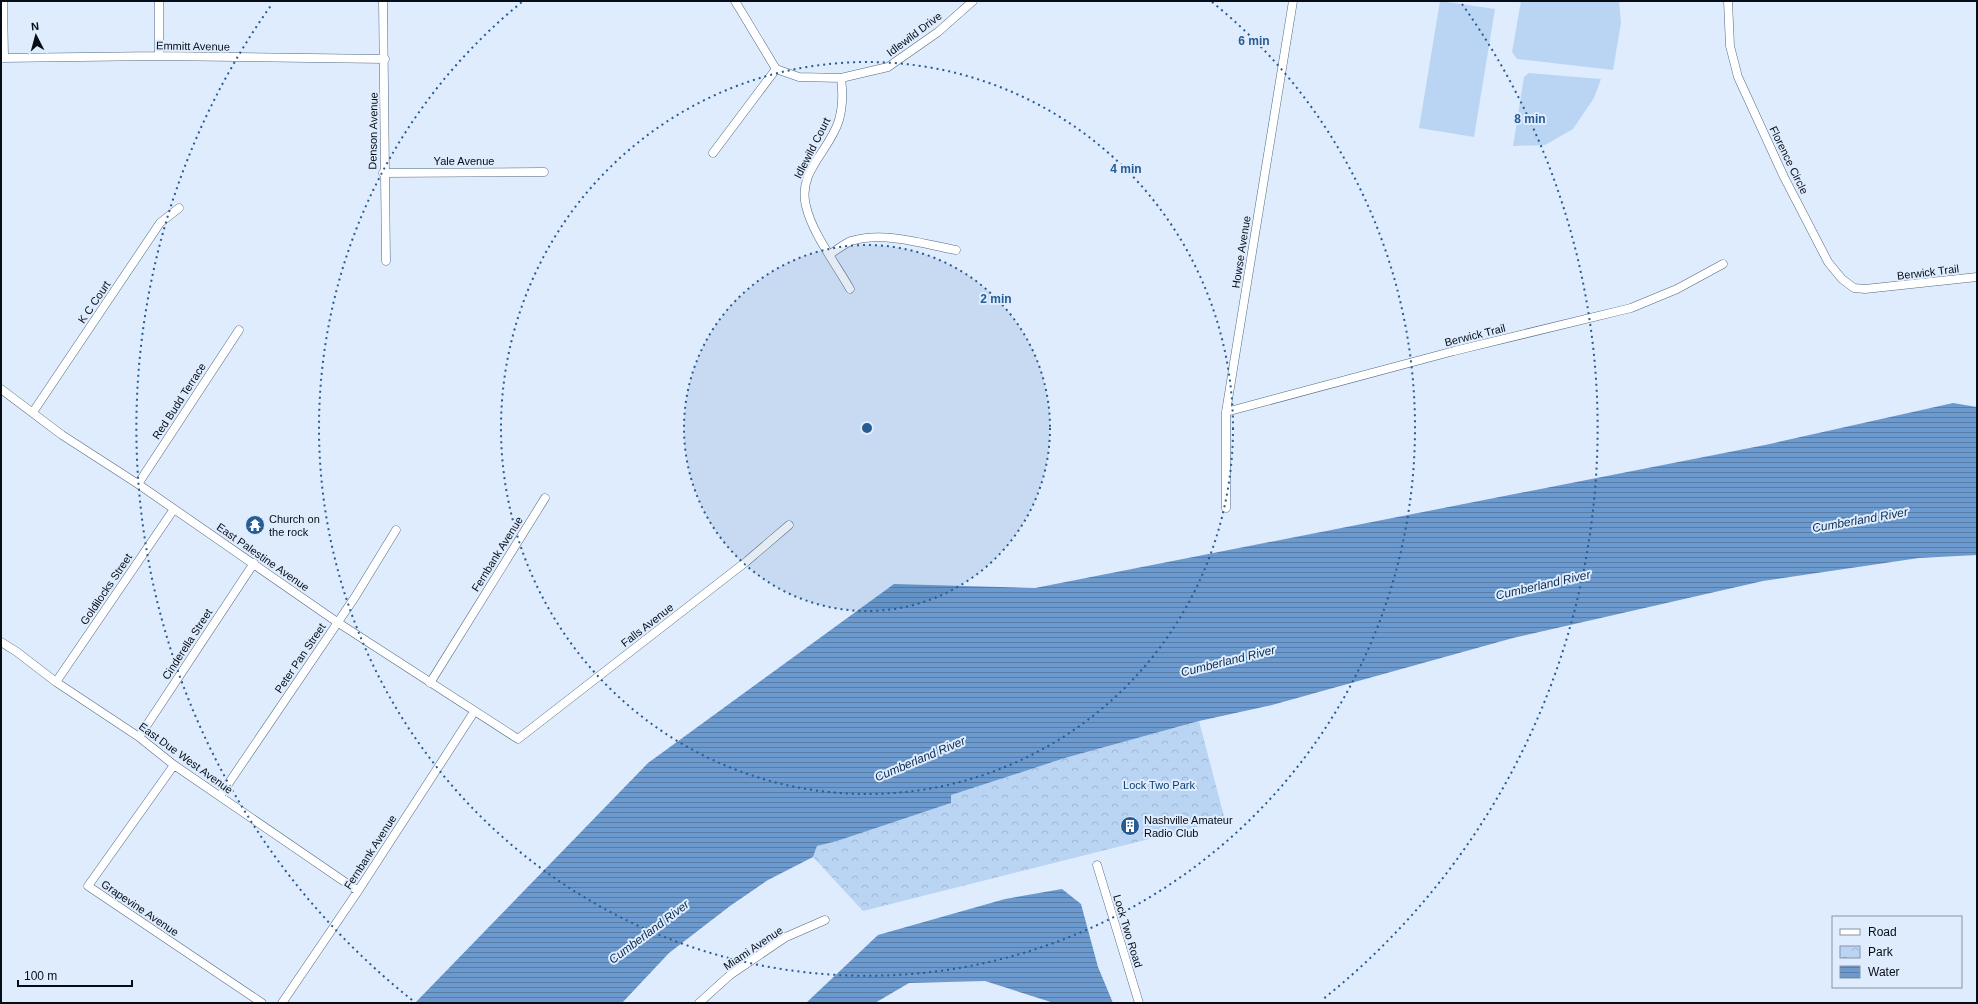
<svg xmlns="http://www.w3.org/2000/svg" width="1978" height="1004" viewBox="0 0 1978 1004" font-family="Helvetica,sans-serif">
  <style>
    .green { fill: #bad5f4 }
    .park { fill: url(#park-crowns) }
    .water { fill: url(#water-rules) }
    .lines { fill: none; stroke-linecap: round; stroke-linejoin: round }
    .street-casing { stroke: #536982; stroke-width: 9 }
    .street { stroke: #fff; stroke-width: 8 }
    .ring { fill: none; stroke: #265b93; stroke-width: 2; stroke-dasharray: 2 4 }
    .labels { text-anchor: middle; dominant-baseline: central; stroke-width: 4; stroke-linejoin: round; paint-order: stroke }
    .street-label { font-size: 11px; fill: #060d16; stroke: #deecfe }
    .poi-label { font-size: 11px; fill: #060d16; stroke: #deecfe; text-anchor: start }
    .park-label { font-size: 11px; fill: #0d3e70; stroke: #deecfe }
    .water-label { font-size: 12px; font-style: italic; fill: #0a2c4e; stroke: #deecfe }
    .centre { fill: #265b93; stroke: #deecfe; stroke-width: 2 }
    .ring-label { font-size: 12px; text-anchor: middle; font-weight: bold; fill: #265b93; stroke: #deecfe; stroke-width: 4; stroke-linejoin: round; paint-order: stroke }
  </style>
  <defs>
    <pattern id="park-crowns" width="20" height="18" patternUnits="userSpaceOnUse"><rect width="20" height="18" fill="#bad5f4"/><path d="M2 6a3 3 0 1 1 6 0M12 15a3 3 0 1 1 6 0" fill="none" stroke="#9eb6d0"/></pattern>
    <pattern id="water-rules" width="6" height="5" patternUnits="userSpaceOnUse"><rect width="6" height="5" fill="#6c9ace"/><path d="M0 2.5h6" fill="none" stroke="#577ca6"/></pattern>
  </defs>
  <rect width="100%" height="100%" fill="#deecfe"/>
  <!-- green -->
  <path class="green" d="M1440,1L1495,9L1474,137L1419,128Z
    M1521,1H1619L1621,23L1613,70L1517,59L1512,52Z
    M1529,73L1601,79L1594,98L1573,129L1545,145L1513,146L1524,77Z"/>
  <!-- park -->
  <path class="park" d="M1199,721L1225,820L863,911L813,857L817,846L837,841L951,803L950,795L1065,758Z"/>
  <!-- water -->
  <path class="water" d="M1953,403L1977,407V555L1919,558L1763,581L1513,638L1272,705L1199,721L1065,758L951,795V803L837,841L817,846L813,857L768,880L730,906L669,953L622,1003H415L648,763L894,584L1035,588L1765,445Z
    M1062,889L1081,904L1098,967L1113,1003H1054L985,981L909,983L875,1003H806L878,935L1005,899Z"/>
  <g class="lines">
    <!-- street casing -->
    <g class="street-casing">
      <path id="street" d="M3,1L4,58
        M159,1V56
        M383,1L386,261
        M735,1L776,69L799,77L841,78L888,67L938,32L973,1
        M1728,1L1730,46L1738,77L1784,177L1828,262L1842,279L1854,288L1865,289L1977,277
        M1,58L159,56L385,59
        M841,78C843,93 843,106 839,120C830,151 797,171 806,206C812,233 836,264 850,289
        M713,153L776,69
        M383,173L544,172
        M830,254C837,250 844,244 851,241C886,231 922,244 956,250
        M1,389L62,435L138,484L337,622L518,739L747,561L789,525
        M33,412L160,223L179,208
        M1226,412L1454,351L1631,308L1677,289L1723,264
        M138,484L239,330
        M1226,508V412L1293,1
        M1,642L17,652L56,682L139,737L174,765L358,891
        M56,682L174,509
        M430,683L545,498
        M139,737L254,563
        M174,765L88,886L262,1003
        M220,796L355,597L396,530
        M1097,865L1139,1003
        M282,1003L358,891L474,712
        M699,1003L730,975L786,937L825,920"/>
    </g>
    <!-- street -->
    <use href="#street" class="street"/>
  </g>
  <!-- distance rings -->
  <circle cx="867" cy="428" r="183" fill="#265b93" fill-opacity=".12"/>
  <g class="ring">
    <circle cx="867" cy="428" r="183"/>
    <circle cx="867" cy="428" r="366"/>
    <path d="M1212 2A548 548 0 1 1 522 2"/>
    <path d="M412 1000A731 731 0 0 1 272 4M1462 4A731 731 0 0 1 1322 1000"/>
  </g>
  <!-- icons -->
  <defs>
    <g id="temple-disc" transform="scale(1)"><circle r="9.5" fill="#265b93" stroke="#deecfe"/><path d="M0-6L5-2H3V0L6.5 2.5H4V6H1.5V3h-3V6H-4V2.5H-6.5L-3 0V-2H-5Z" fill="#fff"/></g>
    <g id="building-disc" transform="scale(1)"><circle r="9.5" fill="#265b93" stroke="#deecfe"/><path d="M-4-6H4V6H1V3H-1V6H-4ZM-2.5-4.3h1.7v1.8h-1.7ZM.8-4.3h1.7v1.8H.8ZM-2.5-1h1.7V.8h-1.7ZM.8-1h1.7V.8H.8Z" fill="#fff"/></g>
  </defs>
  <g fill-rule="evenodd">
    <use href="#temple-disc" x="255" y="525"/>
    <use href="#building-disc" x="1130" y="826"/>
  </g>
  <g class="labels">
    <!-- street labels -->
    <g class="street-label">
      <text transform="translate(914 34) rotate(-37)">Idlewild Drive</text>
      <text transform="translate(193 46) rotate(1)">Emmitt Avenue</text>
      <text transform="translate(373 131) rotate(-89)">Denson Avenue</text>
      <text transform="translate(812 148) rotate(-63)">Idlewild Court</text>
      <text transform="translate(1789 160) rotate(64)">Florence Circle</text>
      <text x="464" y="161">Yale Avenue</text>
      <text transform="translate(1241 252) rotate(-81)">Howse Avenue</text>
      <text transform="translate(1928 272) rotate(-7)">Berwick Trail</text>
      <text transform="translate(94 302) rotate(-56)">K C Court</text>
      <text transform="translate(1475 335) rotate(-14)">Berwick Trail</text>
      <text transform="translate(179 401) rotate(-57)">Red Budd Terrace</text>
      <text transform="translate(497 554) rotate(-58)">Fernbank Avenue</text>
      <text transform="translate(263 557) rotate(35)">East Palestine Avenue</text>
      <text transform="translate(106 589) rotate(-56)">Goldilocks Street</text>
      <text transform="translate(647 625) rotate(-38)">Falls Avenue</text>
      <text transform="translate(187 644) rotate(-57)">Cinderella Street</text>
      <text transform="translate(300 658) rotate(-56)">Peter Pan Street</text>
      <text transform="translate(186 758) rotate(36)">East Due West Avenue</text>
      <text transform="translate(370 852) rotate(-57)">Fernbank Avenue</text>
      <text transform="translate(140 908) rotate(34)">Grapevine Avenue</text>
      <text transform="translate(1128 931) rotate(73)">Lock Two Road</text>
      <text transform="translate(753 948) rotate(-34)">Miami Avenue</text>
    </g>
    <!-- poi labels -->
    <g class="poi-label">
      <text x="269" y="519">Church on<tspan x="269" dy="13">the rock</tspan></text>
      <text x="1144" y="820">Nashville Amateur<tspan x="1144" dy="13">Radio Club</tspan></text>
    </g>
    <!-- park labels -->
    <g class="park-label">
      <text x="1159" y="785">Lock Two Park</text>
    </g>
    <!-- water labels -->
    <g class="water-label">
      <text transform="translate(1860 520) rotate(-10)">Cumberland River</text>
      <text transform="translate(1543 585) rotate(-13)">Cumberland River</text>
      <text transform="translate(1228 661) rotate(-14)">Cumberland River</text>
      <text transform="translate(920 759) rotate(-23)">Cumberland River</text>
      <text transform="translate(649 932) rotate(-37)">Cumberland River</text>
    </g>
  </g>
  <circle cx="867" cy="428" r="6" class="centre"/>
  <g class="ring-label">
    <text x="1254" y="45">6 min</text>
    <text x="1530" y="123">8 min</text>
    <text x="1126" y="173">4 min</text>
    <text x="996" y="303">2 min</text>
  </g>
  <!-- border -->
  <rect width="1978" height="1004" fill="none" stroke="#060d16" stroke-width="4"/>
  <!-- legend -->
  <rect x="1832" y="916" width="130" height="72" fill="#deecfe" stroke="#8893a1"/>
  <rect x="1840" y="929" width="20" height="6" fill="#ffffff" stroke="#8893a1"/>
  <text x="1868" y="936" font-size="12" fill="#060d16">Road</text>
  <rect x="1840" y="946" width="20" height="12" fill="url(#park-crowns)" stroke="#8893a1"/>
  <text x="1868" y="956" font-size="12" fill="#060d16">Park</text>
  <rect x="1840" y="966" width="20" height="12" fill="url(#water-rules)" stroke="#8893a1"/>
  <text x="1868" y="976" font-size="12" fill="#060d16">Water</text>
  <!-- north arrow -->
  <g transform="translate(36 36) rotate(354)" stroke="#deecfe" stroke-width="3" paint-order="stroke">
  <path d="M0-3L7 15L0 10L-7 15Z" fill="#060d16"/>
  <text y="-6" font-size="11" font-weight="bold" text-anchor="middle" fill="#060d16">N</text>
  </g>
  <!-- scale -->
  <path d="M18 980v6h114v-6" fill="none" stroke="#060d16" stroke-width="2"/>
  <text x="24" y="980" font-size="12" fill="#060d16" stroke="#deecfe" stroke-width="3" paint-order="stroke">100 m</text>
</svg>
